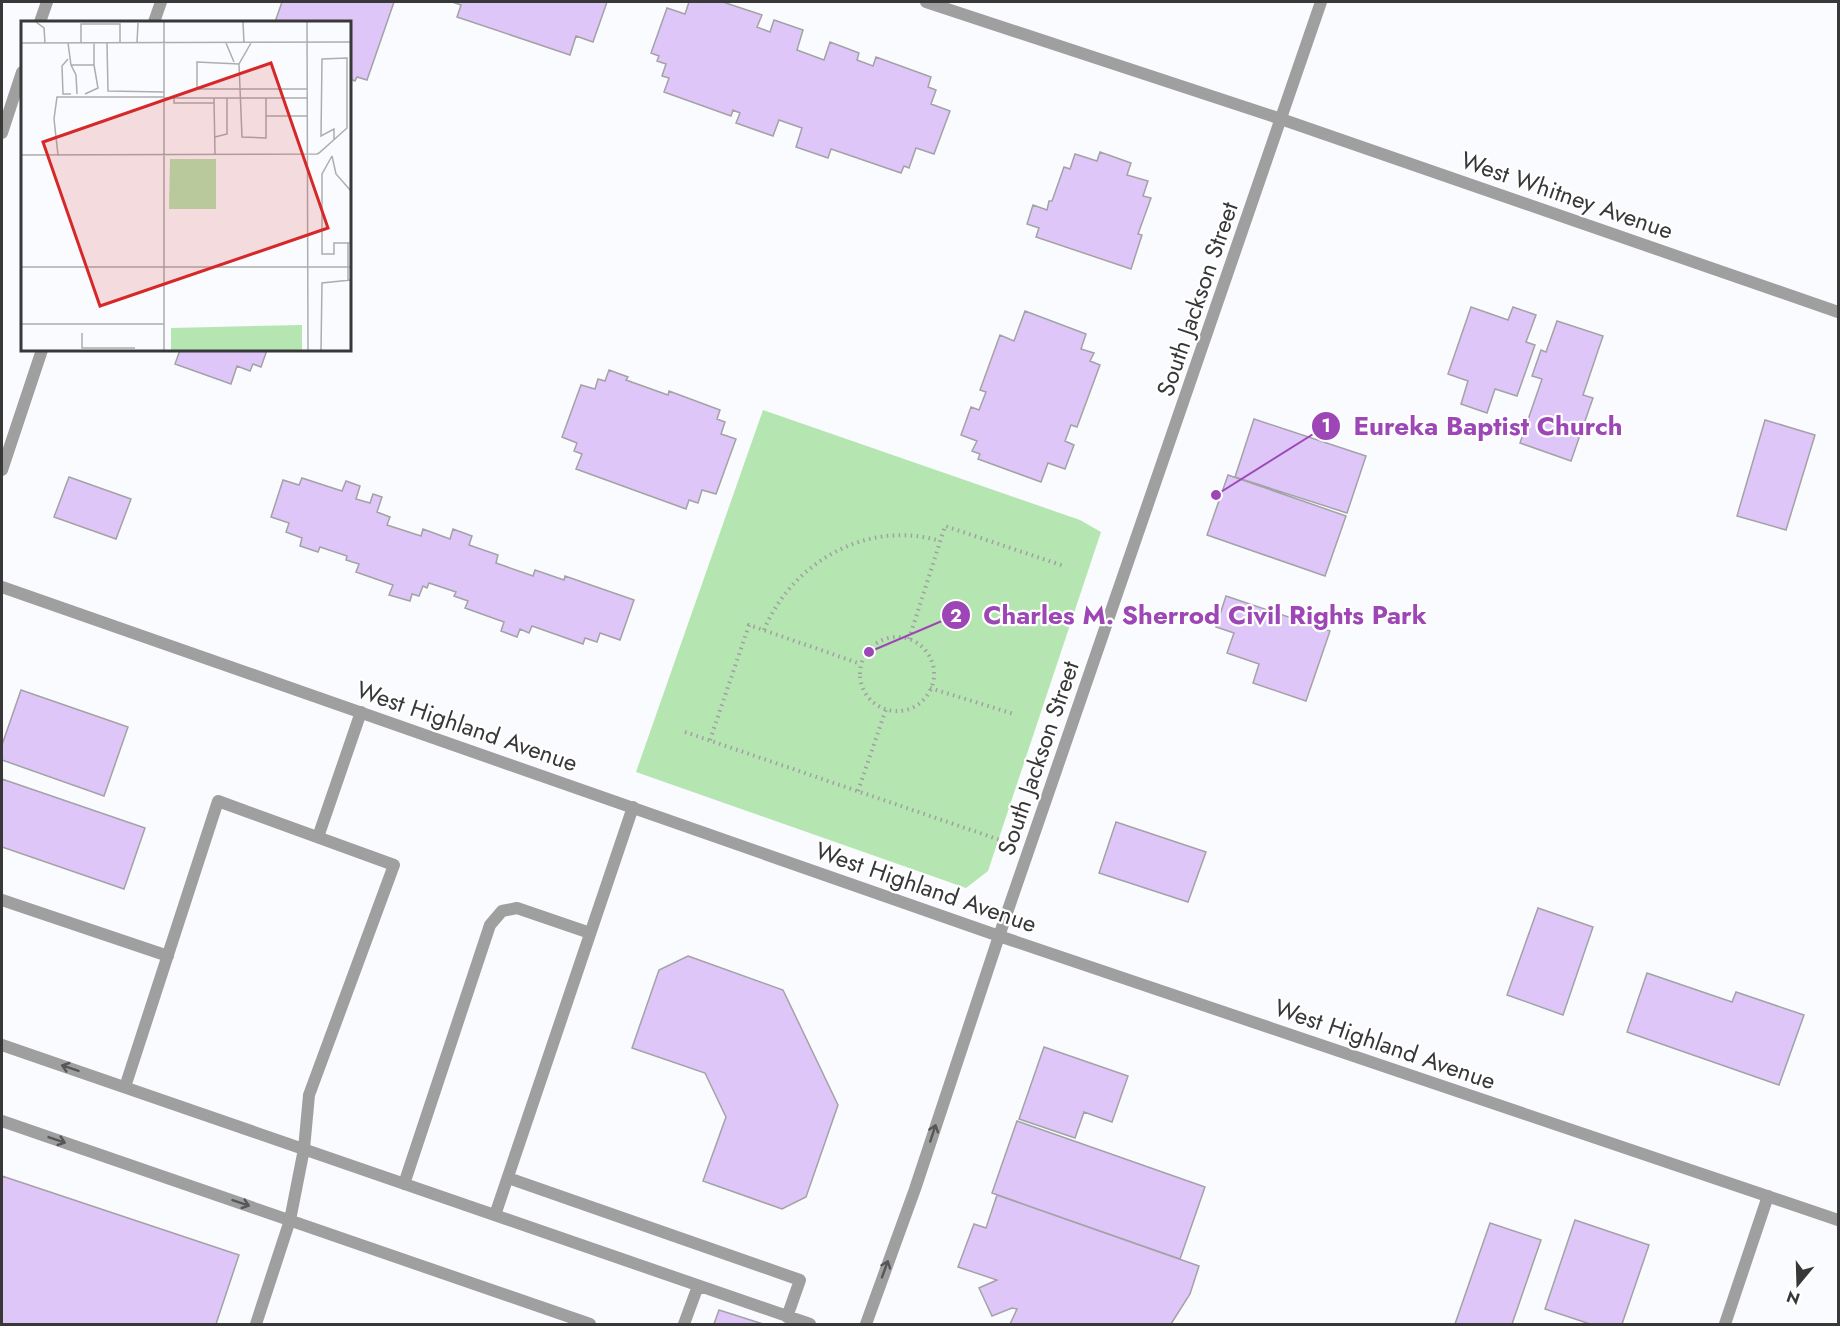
<svg xmlns="http://www.w3.org/2000/svg" width="1840" height="1326" viewBox="0 0 1840 1326" font-family="Jost,sans-serif">
  <style>
    .green { fill: #b5e5b1 }
    .building { fill: #dec6f9; stroke: #a3a2a5; stroke-width: 1.5 }
    .lines { fill: none; stroke-linecap: round; stroke-linejoin: round }
    .path { stroke: #a0a0a2; stroke-width: 4; stroke-dasharray: 1.5 4.5; stroke-linecap: butt }
    .service { stroke: #a09f9f; stroke-width: 12 }
    .minor { stroke: #a09f9f; stroke-width: 12 }
    .tertiary { stroke: #a09f9f; stroke-width: 12 }
    .oneway { stroke: #575758 }
    .labels { text-anchor: middle; dominant-baseline: central; stroke-width: 4.5; stroke-linejoin: round; paint-order: stroke }
    .street-label { font-size: 24px; fill: #383839; stroke: #fff }
    .inset-road { fill: none; stroke: #acadaf; stroke-width: 1.5 }
    .view { fill: #d62828; fill-opacity: 0.15; stroke: #d62828; stroke-width: 3 }
    .inset-edge { fill: none; stroke: #383839; stroke-width: 3 }
    .leader { fill: none; stroke: #9c47b5; stroke-width: 2 }
    .callout-dot { fill: #9c47b5; stroke: #fff; stroke-width: 2 }
    .mark-label { font-size: 18px; text-anchor: middle; font-weight: bold; fill: #fff }
    .callout-label { font-size: 26px; text-anchor: middle; font-weight: bold; fill: #9c47b5; stroke: #fff; stroke-width: 4.5; stroke-linejoin: round; paint-order: stroke }
  </style>
  <rect width="100%" height="100%" fill="#fafbfe"/>
  <!-- green -->
  <path class="green" d="M763,410L1080,520L1101,532L988,871L966,888L636,772Z"/>
  <!-- building -->
  <path class="building" d="M282,2H394L367,80L357,77L355,81L350,79V22H275Z
    M452,2H607L593,42L576,36L570,55L457,17L461,5Z
    M689,2H723L762,15L757,27L770,32L774,20L803,30L797,50L824,60L830,42L859,53L857,60L873,66L876,57L931,77L928,87L936,90L931,104L950,111L934,154L916,148L909,168L904,166L901,173L831,149L828,158L796,147L802,128L779,120L773,136L736,123L740,113L733,110L731,116L664,92L669,78L662,76L666,64L657,61L659,56L651,53L667,8L685,14Z
    M1100,152L1131,163L1127,175L1148,181L1143,196L1151,198L1138,234L1142,235L1131,269L1036,237L1039,228L1027,224L1033,205L1047,210L1049,201H1052L1064,167L1070,169L1075,154L1097,161Z
    M1471,307L1508,320L1513,307L1536,315L1526,342L1535,345L1517,396L1495,389L1487,413L1461,404L1468,381L1448,374Z
    M1025,311L1086,334L1081,349L1094,353L1090,361L1100,365L1077,427L1071,425L1065,441L1074,445L1065,469L1048,463L1041,482L978,459L980,454L972,451L977,441L961,435L971,407L979,410L986,392L980,390L1000,335L1014,341Z
    M1557,321L1603,336L1583,395L1593,398L1571,461L1520,443L1542,379L1532,376L1541,350L1546,352Z
    M180,350H267L261,367L253,364L250,371L237,366L231,384L175,364Z
    M609,370L628,377L626,380L668,395L669,391L720,410L717,419L725,422L721,434L736,439L716,494L702,490L698,503L689,500L686,509L576,469L582,454L574,451L577,443L562,437L581,385L595,389L598,379L605,381Z
    M1254,419L1366,456L1347,513L1235,477Z
    M1765,420L1815,435L1786,530L1737,516Z
    M1228,475L1346,516L1325,576L1207,535Z
    M69,477L131,499L116,539L54,517Z
    M302,478L342,491L346,481L360,486L356,499L370,503L373,494L382,497L377,512L390,517L387,525L421,536L423,529L450,539L453,529L472,536L469,545L498,555L496,563L533,576L535,570L564,580L565,576L634,600L620,640L600,633L597,642L585,638L583,644L532,626L529,633L520,629L517,637L501,631L504,622L465,608L468,601L454,596L456,592L429,583L427,588L423,586L419,596L412,594L410,601L389,595L393,585L356,572L359,564L346,560L347,556L320,547L318,552L300,546L302,538L286,532L289,523L271,517L283,480L299,485Z
    M1226,596L1330,631L1306,701L1253,683L1259,664L1227,653L1234,633L1216,627Z
    M21,690L128,727L104,796L2,760V745Z
    M2,779L145,828L124,889L2,847Z
    M1116,822L1206,852L1188,902L1099,873Z
    M1538,908L1593,927L1563,1015L1507,995Z
    M688,956L783,990L838,1105L806,1197L782,1209L703,1181L726,1117L705,1073L632,1048L659,970Z
    M1647,973L1732,1002L1736,992L1804,1015L1779,1085L1627,1032Z
    M1044,1047L1128,1076L1112,1122L1084,1112L1075,1138L1019,1119Z
    M1017,1121L1205,1187L1180,1259L992,1193Z
    M2,1176L239,1255L216,1324H2Z
    M997,1195L1199,1266L1190,1294L1171,1324H1010L1017,1309L1012,1308L992,1316L979,1288L997,1280L958,1267L974,1224L986,1228Z
    M1575,1220L1649,1245L1622,1324H1590L1545,1309Z
    M1490,1223L1541,1240L1512,1324H1455Z
    M719,1310L763,1324H714Z"/>
  <g class="lines">
    <!-- path -->
    <path class="path" d="M764,630C792,562 868,519 940,541
      M860 674a37 37 0 1 1 74 0a37 37 0 1 1-74 0Z
      M909,639L945,526L1064,566
      M930,688L1014,714
      M685,732L1006,842
      M710,740L749,625L861,664
      M858,791L886,709"/>
    <!-- service -->
    <path class="service" d="M926,2L1281,119
      M40,22L47,2
      M2,133L22,72
      M318,837L361,712
      M2,900L168,956
      M2,1045L810,1324
      M125,1087L218,801L394,865L309,1095L304,1149L290,1220L256,1324
      M2,1121L590,1324
      M508,1178L800,1280L787,1317
      M404,1184L490,925L502,911L517,908L590,933
      M495,1215L633,807
      M684,1324L698,1286
      M1725,1324L1768,1196"/>
    <!-- minor -->
    <path class="minor" d="M154,22L161,2
      M1281,119L1838,312
      M2,470L42,350"/>
    <!-- tertiary -->
    <path class="tertiary" d="M2,587L999,936L1838,1220
      M866,1324L915,1189L999,936L1321,2"/>
  </g>
  <!-- one-way arrows -->
  <defs><path id="oneway-shaft" d="M-6 0H5M1.5-3L5.5 0L1.5 3" fill="none" stroke-width="1.6" stroke-linecap="round" stroke-linejoin="round" transform="scale(1.5)"/></defs>
  <g class="oneway">
    <use href="#oneway-shaft" transform="translate(70 1068) rotate(-161)"/>
    <use href="#oneway-shaft" transform="translate(933 1133) rotate(-72)"/>
    <use href="#oneway-shaft" transform="translate(57 1140) rotate(19)"/>
    <use href="#oneway-shaft" transform="translate(241 1203) rotate(19)"/>
    <use href="#oneway-shaft" transform="translate(885 1269) rotate(-70)"/>
  </g>
  <g class="labels">
    <!-- street labels -->
    <g class="street-label">
      <text transform="translate(1567 195) rotate(19)">West Whitney Avenue</text>
      <text transform="translate(1197 299) rotate(-71)">South Jackson Street</text>
      <text transform="translate(467 726) rotate(19)">West Highland Avenue</text>
      <text transform="translate(1038 758) rotate(-71)">South Jackson Street</text>
      <text transform="translate(926 887) rotate(19)">West Highland Avenue</text>
      <text transform="translate(1385 1044) rotate(19)">West Highland Avenue</text>
    </g>
  </g>
  <!-- overview -->
  <g transform="translate(21 21)">
    <rect width="330" height="330" fill="#fafbfe"/>
    <path d="M149,138H195V188H148ZM281,304V329H150V307Z" fill="#b5e5b1"/>
    <path class="inset-road" d="M15,1L23,7L24,22M143,1V329M222,1L223,22M286,1L287,329M0,22L330,21M47,22L50,44H73V22M60,22V3H99V22M86,22L87,70L143,71M116,22L117,2M205,22L213,41M230,22L218,43L221,116L245,117V77M47,38L41,45L42,73H50M218,43L176,41V68H286M50,44L55,54L56,73M64,73L77,67L73,44M143,77H286M153,77V82H193M193,77L194,134M245,95H286M194,116L206,113V77M0,134L296,133L298,132L326,107V37L301,38L300,115L313,108V119M37,134L33,98L36,76H143M311,135L301,153V233H313V222H330M311,135L315,153L330,170M327,222V259M0,246H330M0,303H143M61,312V327H114M300,329L301,262L330,259"/>
    <path class="view" d="M250,42L307,207L79,285L22,121Z"/>
    <rect width="330" height="330" class="inset-edge"/>
  </g>
  <!-- callouts -->
  <path class="leader" d="M1216 495L1326 426M869 652L956 615"/>
  <g class="callout-dot">
    <circle cx="1216" cy="495" r="6"/>
    <circle cx="869" cy="652" r="6"/>
    <circle cx="1326" cy="426" r="15"/>
    <circle cx="956" cy="615" r="15"/>
  </g>
  <g class="mark-label">
    <text x="1326" y="432">1</text>
    <text x="956" y="622">2</text>
  </g>
  <g class="callout-label">
    <text x="1488" y="435">Eureka Baptist Church</text>
    <text x="1205" y="624">Charles M. Sherrod Civil Rights Park</text>
  </g>
  <!-- border -->
  <rect width="1840" height="1326" fill="none" stroke="#383839" stroke-width="6"/>
  <!-- north arrow -->
  <g transform="translate(1798 1284) rotate(199)" stroke="#ffffff" stroke-width="4.5" paint-order="stroke">
  <path d="M0-4.5L10 22L0 15L-10 22Z" fill="#383839"/>
  <text y="-9" font-size="16" font-weight="bold" text-anchor="middle" fill="#383839">N</text>
  </g>
</svg>
